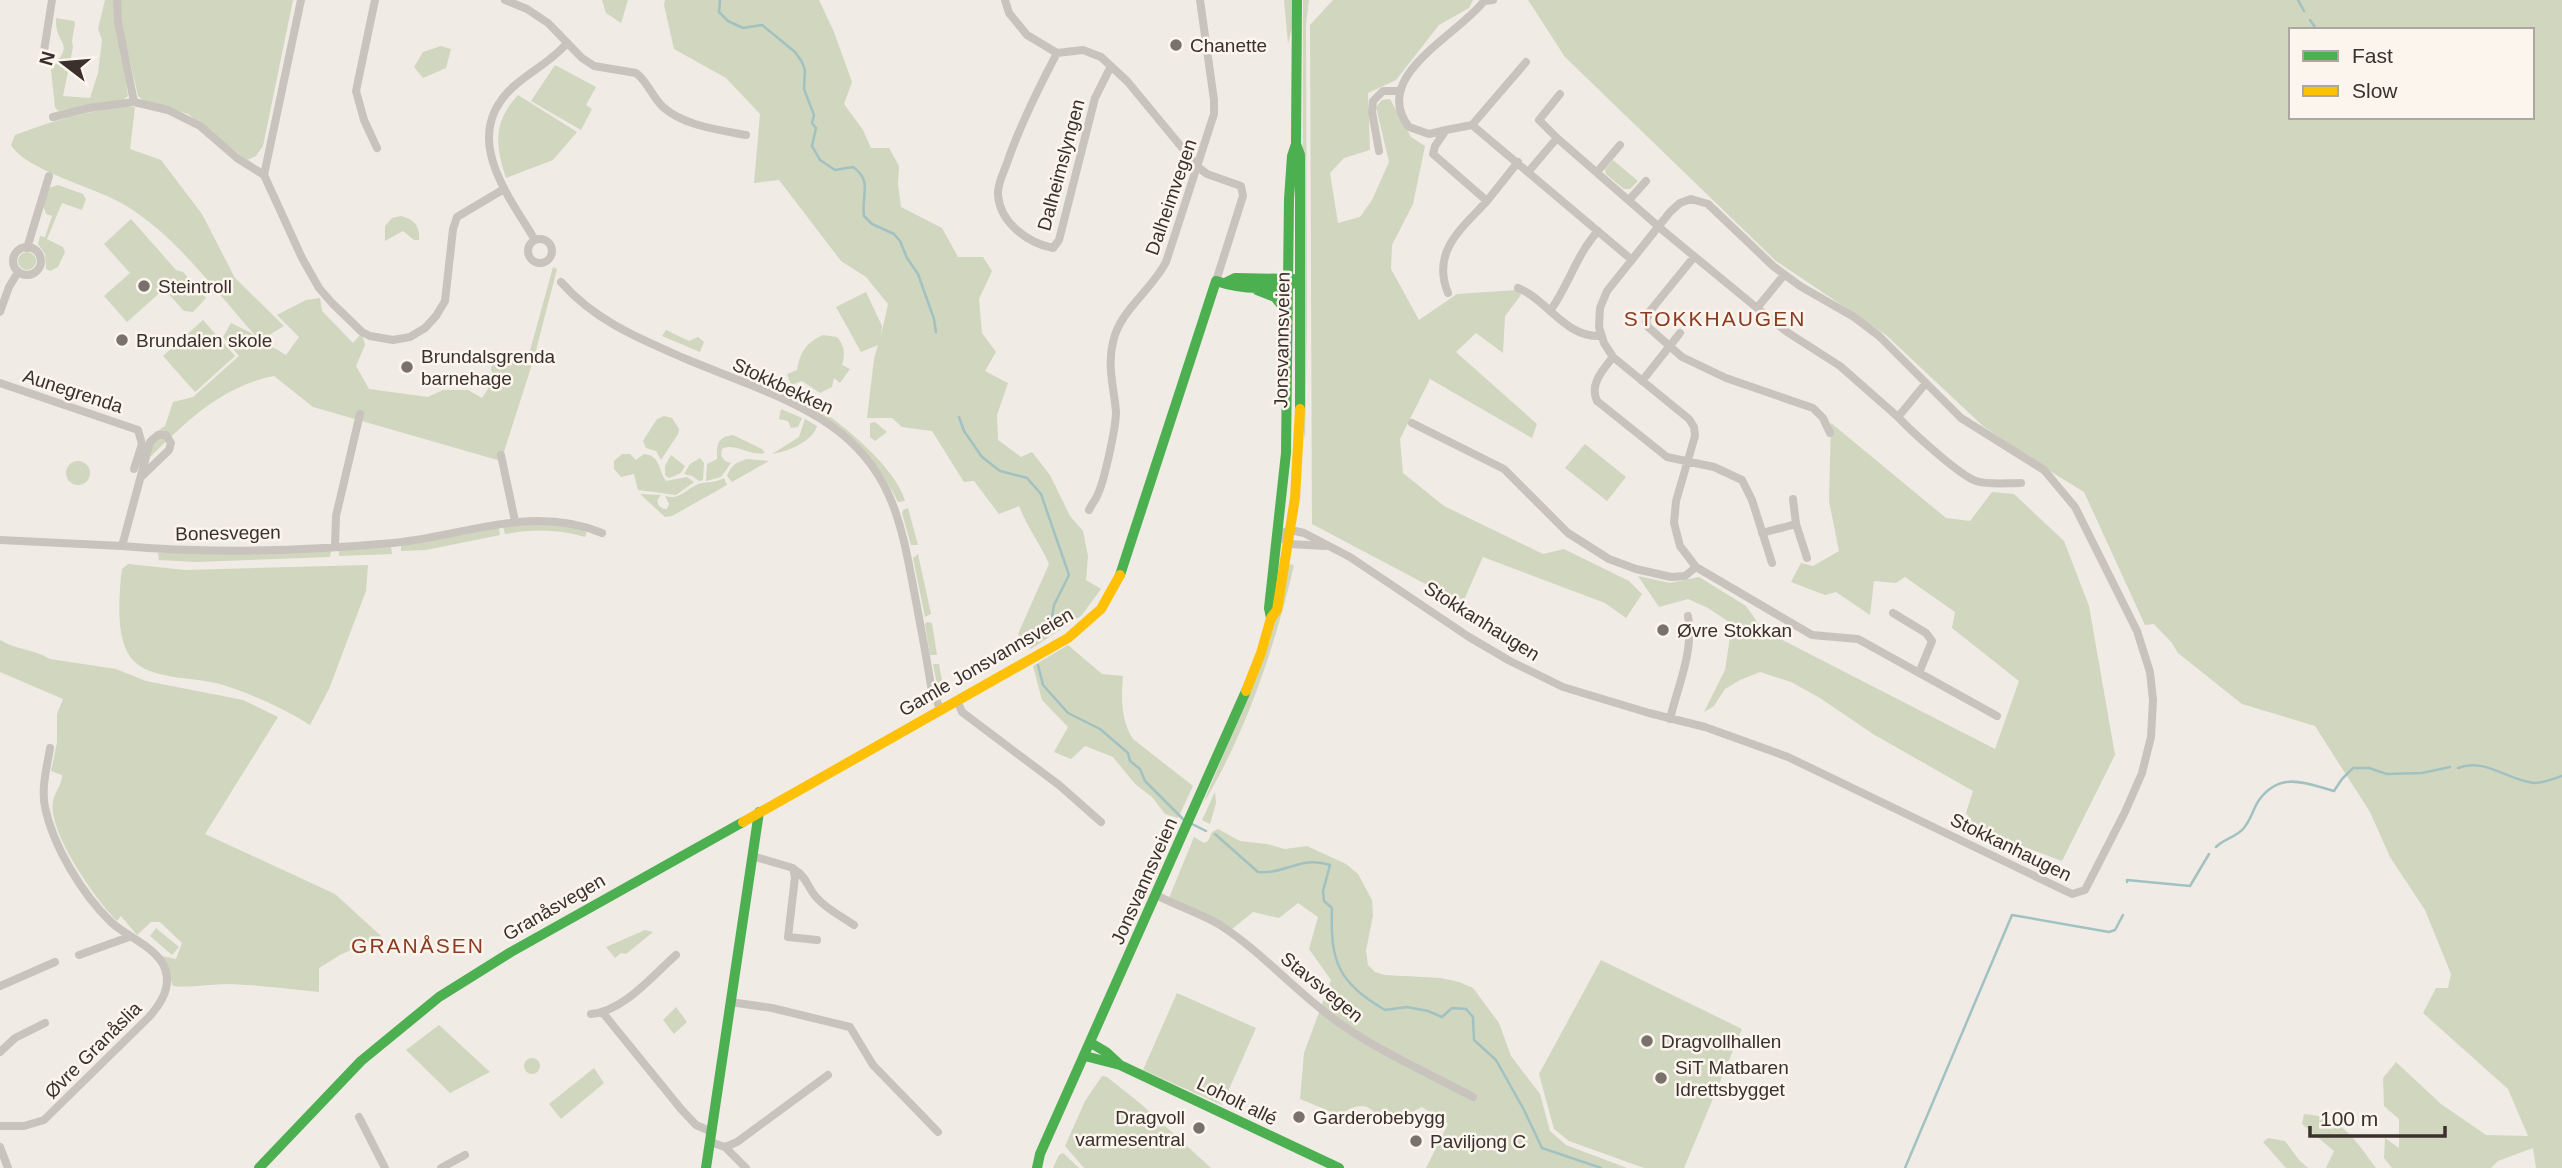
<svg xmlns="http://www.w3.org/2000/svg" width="2562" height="1168" viewBox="0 0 2562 1168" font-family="Helvetica,sans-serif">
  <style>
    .green { fill: #d1d6bf; fill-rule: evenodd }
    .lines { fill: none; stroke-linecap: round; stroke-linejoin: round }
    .stream { stroke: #a1c2c1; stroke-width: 2.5 }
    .street { stroke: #c9c3be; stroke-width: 8 }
    .fast { stroke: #4caf50; stroke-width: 10 }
    .slow { stroke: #ffc107; stroke-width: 10 }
    .poi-dot { fill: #7a716c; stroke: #fbf5ee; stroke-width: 2.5 }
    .labels { text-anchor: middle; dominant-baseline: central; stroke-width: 5; stroke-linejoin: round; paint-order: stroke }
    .poi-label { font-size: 19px; fill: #3b302b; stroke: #fbf5ee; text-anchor: start }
    .street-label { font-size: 19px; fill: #3b302b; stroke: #fbf5ee }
    .neighbourhood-label { font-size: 21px; letter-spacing: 2px; fill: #8c3b22; stroke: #fbf5ee }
  </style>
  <rect width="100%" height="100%" fill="#f0ebe5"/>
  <!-- green -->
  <path class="green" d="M105,0H114L128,96L123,100L58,111L55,107L51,70C77,39 55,48 56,18L74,21L75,24L72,41L73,47L63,96L90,98L98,73L102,40L98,29Z
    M120,0H293L263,146L256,156L247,160L188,114L144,101L138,96L121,22Z
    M602,0H628L621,23L606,13Z
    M665,0H819L834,32L852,82L844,104L863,130L871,148H889L899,166L898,184L901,207L942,228L958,257H983L992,271L979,299L982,333L996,352L985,371L1008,383L997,415L998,440L1021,457L1032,452L1050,475L1070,516L1083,531L1088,556L1086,580L1101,589L1081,616L1031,649L1018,634L1049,564C1040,543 1027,527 1019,506L999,514L974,481L964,482L932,431L902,427L892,418H867L874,359L878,345L861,352L836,307L866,292L882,326L881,336L888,304L866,277L841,261L779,180L754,183L760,114L726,78L674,49L664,5Z
    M1284,0H1292V28L1288,44Z
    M1303,0H1309L1306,24L1307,325L1305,439L1302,423Z
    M1333,0H1473L1469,8L1439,25L1396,80L1368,93L1370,150L1344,158L1330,173L1338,223L1360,217L1372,200L1389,162L1376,107L1382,100L1390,99L1411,137L1425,146L1413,204L1392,245L1391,269L1419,320L1457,294L1517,290L1521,295L1505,316L1503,353L1476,333L1456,352L1537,424L1532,438L1430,379L1400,439L1403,473L1444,506L1543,554L1564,549L1629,581L1642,594L1626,618L1605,603L1483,557L1464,600L1433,588L1312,524L1310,25Z
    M1528,0H2562V1168H2536L2533,1148L2498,1161L2491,1168H2392L2384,1158L2385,1138L2399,1148V1119L2384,1106L2383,1078L2396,1062L2441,1104L2486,1135L2528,1136L2508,1089L2423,1013L2436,988H2448L2451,974L2425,910L2390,857L2370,812L2315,726L2242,704L2178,653L2172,643L2154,624L2145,625L2084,492L2027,457L1983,426L1886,335L1776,261L1565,57ZM2291,30H2532V117H2291Z
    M441,46L451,49L446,68L423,78L414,67L423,52Z
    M555,65L596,87L586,105L592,109L581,130L531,101Z
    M518,95L577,132L553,160L506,178C495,145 493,122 518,95Z
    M125,107H135L130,149L161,160L202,214L235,278L284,326L261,340L286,355L299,337L277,315L306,300L320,298L322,311L353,343L362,333L365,345L356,366L369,389L428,397L443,390H468L482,398L495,378L491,370L492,361L502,357L526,365L553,267L557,269L534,358L501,461L313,407L274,376C218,387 183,425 143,464L151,447L149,437L165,426L173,402L193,397L239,356L223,337L231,323L255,335C214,290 176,235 123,204C97,188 25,170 11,145L15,135C52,121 86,111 125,107Z
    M1613,160L1638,181L1630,189H1624L1606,174L1605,169Z
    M58,185L83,194L86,199L82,210L62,203L47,239L63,247L65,252L58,267L50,271L46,269L45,254L38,244L40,236L45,237L52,216L46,214L43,205L49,188Z
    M401,216C414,219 420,226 419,240H414L403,231L385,241V226L392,218Z
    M131,219L176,270L183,272L206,298L193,312L184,311L164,289L127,322L104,296L130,273L104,244Z
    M18 261a9 9 0 1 1 18 0a9 9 0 1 1-18 0Z
    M203,320L235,356L195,392L163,356Z
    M666,330L689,341L698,337L704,342L700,352L662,336Z
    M823,335L837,337C845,346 845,354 842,365L850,369L840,383L834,378L832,387L820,393L802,381L791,385L787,374L797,370C800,352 806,343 823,335Z
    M742,374L803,401L809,404L807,407L741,378Z
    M814,406C842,423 897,469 905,501L898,502C878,462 851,432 812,410Z
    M781,409L802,418L798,427L791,428L788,421L779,419Z
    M664,416L672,418L679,429L678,434L661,460L656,451L646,448L643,441L657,419Z
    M805,419L817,426C813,441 787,452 772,454L799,437Z
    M875,422L887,432L875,441L870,437V423Z
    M1831,423L1946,518L1970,521L1992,492L2014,494L2064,541L2089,606L2115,755L2062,861L1977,829L1966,813L1973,791L1873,734L1820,698L1791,682L1760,672L1740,680L1725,689L1714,706L1704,712L1725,670L1732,624L1708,608L1688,599L1659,607L1638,576L1670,583L1699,577L1746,606L1763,630L1995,749L2019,681L1952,628L1955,612L1905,577L1896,583L1874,581L1870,615L1836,592L1825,595L1791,582L1801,563L1813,566L1839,551L1829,501Z
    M733,435L762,449L765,453C749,456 734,442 722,449L721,456L725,461L731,463L721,477L706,481L707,464L717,459C717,446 716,437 733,435Z
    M1585,444L1626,477L1607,501L1565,468Z
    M622,454H630L636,460L644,454C661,456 658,470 666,481L687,477L694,482L676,495L638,490L634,474L621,477L614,469V461Z
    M671,455L685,466L681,473L669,478L665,475V466Z
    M700,458L704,463L703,480L699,481L692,476L684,474L690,464Z
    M747,459L769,461L732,482L727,476C731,465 737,462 747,459Z
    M66 473a12 12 0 1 1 24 0a12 12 0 1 1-24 0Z
    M724,478L727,485L672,516L665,517L640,494L661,495L658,499C656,505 662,510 667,509L669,504L665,496C680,500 684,491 696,485C705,481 714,484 724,478Z
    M908,508L918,545H911L902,513L903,510Z
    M534,523L575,527L587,532L585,537C558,529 532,529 505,534L503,527Z
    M499,528L500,535L426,550L401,551V546Z
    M391,547L392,554L339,556V550Z
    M331,551L330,557L196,562L159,560L158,553Z
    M918,554L931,614L925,617L913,558Z
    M128,564L185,570L368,565L366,591L329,689L310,725C283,708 254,695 223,685C199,677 155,680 136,663C115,645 119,601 121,576L122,569Z
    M1288,564L1294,565C1276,644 1245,735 1203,804L1270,641Z
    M927,622L932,623L937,655H930L925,624Z
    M0,640C16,650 34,649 50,659L116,669L146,681L243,700L278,717L205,834L335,894L381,936L340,955L319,968V992C289,989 259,985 229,984C210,984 192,988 173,986L162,956L176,959L182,943L160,922H151L137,935L121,916L117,921C96,900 47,831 53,801C55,791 62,786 62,775L51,771L57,743V714L63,699L0,672Z
    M1068,645L1102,674L1123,676C1121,698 1121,721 1133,739L1193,786L1178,818L1165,814L1152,797L1135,784L1113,757L1085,746L1071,759L1054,752L1068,727L1042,700L1033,666Z
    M933,664H939L943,686L938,690Z
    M1215,792L1216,803L1210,824L1202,820Z
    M1218,829L1240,841L1267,844L1285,849L1307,846L1346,864L1358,874L1372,900L1373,915L1366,951L1368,965L1375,972L1385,975L1441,978L1459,982L1473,988L1499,1023L1511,1056L1540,1094L1550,1131L1566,1145L1627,1168H1426L1448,1124L1422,1107L1383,1127C1371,1102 1362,1101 1339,1115L1300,1099L1304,1053L1331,980L1309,949L1318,917L1298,903L1279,918L1253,912L1232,929L1169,898L1194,837L1204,843L1208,841L1212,832Z
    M156,928L179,947L172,955L150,936Z
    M645,930L653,932L626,954L621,953L615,958L606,947Z
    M1601,960L1742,1029L1684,1168H1644L1569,1141L1554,1129L1539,1074Z
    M1177,993L1256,1028L1222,1105L1143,1070Z
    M676,1007L687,1022L674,1034L663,1020Z
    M439,1025L490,1072L450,1093L406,1050Z
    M524 1066a8 8 0 1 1 16 0a8 8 0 1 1-16 0Z
    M594,1068L604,1083L561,1119L549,1104Z
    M1102,1076L1107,1077L1141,1104L1211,1168H1084L1065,1146L1085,1101Z
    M2304,1114C2342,1116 2355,1140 2376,1168H2326L2334,1151L2302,1124Z
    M2268,1138L2285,1141L2299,1160L2308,1168H2286L2263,1142Z
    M1063,1153L1079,1168H1053L1059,1155Z"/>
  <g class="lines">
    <!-- stream -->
    <path class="stream" d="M720,0L719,12L728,21L743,28L762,25L795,52L802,62L805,70L804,89L814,115L812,123L816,128L812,146L820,160L835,170L853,167C873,181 861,195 864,216L872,224L894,234L900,241L907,258L918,274L934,319L936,332
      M2298,0L2304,11
      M2310,20L2317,30
      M959,417L964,431L982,457L1000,471L1027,478L1041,494L1069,575L1054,605L1051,623L1041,639
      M1038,665L1043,685L1068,713L1100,729L1128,753L1130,761L1140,769L1145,781L1184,820
      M2458,768C2484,757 2509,781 2534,783C2543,783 2554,779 2562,776
      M1190,823L1206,831
      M1215,834L1258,872C1283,875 1303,855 1330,865L1323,891L1324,901L1332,908C1330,962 1338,982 1385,1010L1407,1007L1428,1011L1442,1017L1452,1008L1466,1009L1473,1017L1474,1040L1496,1060L1524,1110L1542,1148L1601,1168
      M2216,847C2224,839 2236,837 2243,829C2251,820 2253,809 2259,800C2281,771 2305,783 2334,791L2342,779L2353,768H2369L2387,774L2422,773L2450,767
      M2127,882V880L2190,886L2209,854
      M1905,1168L2012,915L2109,932L2115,930L2123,915"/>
    <!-- street -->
    <path class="street" d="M375,0L356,91L364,120L377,148
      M505,0L527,9L548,23L582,58L594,66L636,73C648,82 652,97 663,107C684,126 720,130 746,135
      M1005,0L1009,13L1027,35L1057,53L1083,50L1101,57L1127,81L1198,167L1207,174L1241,186L1243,196L1216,281
      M44,51L52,0
      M1057,53C1038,89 1020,125 1007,163C1004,172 997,184 998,195C1000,223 1028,243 1053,248L1059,240L1095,98L1111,66
      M1526,62L1472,125L1632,260
      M134,102L168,110L200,126L237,158L264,175L302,258L319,288L332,303L362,332L370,336L393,340L410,337L425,328L436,316L445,301L453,229L457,217L504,189
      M53,117L89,108L134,102L118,22L117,0
      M1472,125L1446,130L1435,146L1433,154L1487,201L1518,162
      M1446,130L1429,134L1409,127C1369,76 1460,34 1484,1L1493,0
      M1557,138L1666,233L1757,308L1784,275
      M1379,151L1372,112L1373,101L1383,91H1400
      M1529,171L1557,138L1539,120L1560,94
      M1597,172L1620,145
      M264,175L301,0
      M1629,200L1646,181
      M528 251a12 12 0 1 1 24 0a12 12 0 1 1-24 0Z
      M535,240C507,193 460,136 513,87C531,71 552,61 567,43
      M13 261a14 14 0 1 1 28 0a14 14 0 1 1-28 0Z
      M27,248L49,176
      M1694,257L1650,311L1646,321L1648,327L1682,357L1726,378L1813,408L1823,418L1830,433
      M561,282C595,321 640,339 686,359C731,378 787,396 827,423C891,466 901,521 914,591C920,623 926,654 931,686L940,709
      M1518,288C1548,300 1565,338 1601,336
      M1448,293C1431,252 1461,229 1487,201
      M1757,308L1787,332L1840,366L1898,417L1926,383
      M1550,311C1569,285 1576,255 1598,231
      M0,312L9,287L18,272
      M1613,357C1603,370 1589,384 1597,401L1667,457L1714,467L1742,480L1752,500L1772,563
      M1642,381L1680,333
      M0,383L138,430L142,444L134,469
      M1898,417C1911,431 1959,475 1976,481C1989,485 2006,483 2021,483
      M1412,423L1504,469L1568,533L1609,559L1636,569L1671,577L1685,576L1696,567
      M501,455L515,521
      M1793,499L1796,524L1807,558
      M1089,510C1091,505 1095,501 1097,496C1104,483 1116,427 1116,412C1114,388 1107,366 1113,342C1120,310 1151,291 1166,262L1214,114V100L1200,0
      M1762,533L1796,524
      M0,540L122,546L150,442L158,435H166L171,443L169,450L142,476
      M122,546C211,554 303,551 393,543C465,536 531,504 602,533
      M335,546L336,516L360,414
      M1325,546L1289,544L1278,534L1291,530L1304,533L1350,557L1469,637L1510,661L1563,687L1649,713L1705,727L1788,757L2072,894L2085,890L2125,812L2142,773L2151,737L2153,700L2150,672L2137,631L2075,507L2044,470L1961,418L1879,336L1854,317L1800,286L1773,266L1708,204L1691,199L1680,203L1670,212L1607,291L1600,308L1599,327L1604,343L1613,357L1689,419L1694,427L1695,436L1676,501L1674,523L1680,546L1696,567L1812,635L1858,639L1997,716
      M1893,613L1926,633L1932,641L1919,673
      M957,700L962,712L1059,785L1101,822
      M1670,719C1678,685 1694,652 1688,616
      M752,856L793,868L795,877L788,937L817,940
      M795,870C806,876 808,888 816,897C826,909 841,916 854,925
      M1156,895C1177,906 1200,913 1220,925C1265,954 1300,997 1345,1027C1385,1054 1430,1074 1473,1097
      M79,955L129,937
      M0,986L55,962
      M730,1002L772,1008L850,1027L873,1065L938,1132
      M603,1013L681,1109L696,1125L712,1132
      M591,1014C624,1011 652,976 676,955
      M0,1052L15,1038L45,1023
      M359,1117L385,1168
      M0,1126H24L44,1120L148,1018C162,1003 175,982 161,961C149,944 126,936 111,922C82,894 53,846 45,807C41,788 47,767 50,748
      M710,1142L725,1147L746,1168
      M0,1147L8,1168
      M725,1147L737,1142L828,1075
      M441,1168L465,1155"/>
    <!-- fast -->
    <path class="fast" d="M1297,0L1296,144L1300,155V409
      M1225,283L1235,278L1294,279
      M1257,290L1275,297L1288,313
      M1120,575L1216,281C1240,289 1276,292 1300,281
      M1271,618L1269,608L1286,453L1289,199L1292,156L1296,144
      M1091,1043L1106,1052L1120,1065L1339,1168
      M1085,1056L1120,1065
      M259,1168L361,1061L439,997L511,952L743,822
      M706,1168L759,812
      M1037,1168L1040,1154L1246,691"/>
    <!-- slow -->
    <path class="slow" d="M1246,691L1261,653L1271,618L1277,610L1295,498L1300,409
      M743,822L1068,638L1101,609L1120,575"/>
  </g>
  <!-- markers -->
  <g class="poi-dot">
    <circle cx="1176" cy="45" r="7"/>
    <circle cx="144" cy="286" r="7"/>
    <circle cx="122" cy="340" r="7"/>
    <circle cx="407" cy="367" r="7"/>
    <circle cx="1663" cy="630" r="7"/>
    <circle cx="1647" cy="1041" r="7"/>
    <circle cx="1661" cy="1078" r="7"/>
    <circle cx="1299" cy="1117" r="7"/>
    <circle cx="1199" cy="1128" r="7"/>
    <circle cx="1416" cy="1141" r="7"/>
  </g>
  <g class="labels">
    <!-- poi labels -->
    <g class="poi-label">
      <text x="1190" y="45">Chanette</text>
      <text x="158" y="286">Steintroll</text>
      <text x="136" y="340">Brundalen skole</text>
      <text x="421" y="356">Brundalsgrenda<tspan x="421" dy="22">barnehage</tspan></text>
      <text x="1677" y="630">Øvre Stokkan</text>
      <text x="1661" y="1041">Dragvollhallen</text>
      <text x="1675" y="1067">SiT Matbaren<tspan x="1675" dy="22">Idrettsbygget</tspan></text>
      <text x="1185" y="1117" text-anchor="end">Dragvoll<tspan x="1185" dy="22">varmesentral</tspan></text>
      <text x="1313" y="1117">Garderobebygg</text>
      <text x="1430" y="1141">Paviljong C</text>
    </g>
    <!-- street labels -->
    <g class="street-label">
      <text transform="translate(1061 165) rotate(-75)">Dalheimslyngen</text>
      <text transform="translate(1171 197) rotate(-71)">Dalheimvegen</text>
      <text transform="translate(1282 340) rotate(-89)">Jonsvannsveien</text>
      <text transform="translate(783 386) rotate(25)">Stokkbekken</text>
      <text transform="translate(73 391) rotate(18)">Aunegrenda</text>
      <text transform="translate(228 533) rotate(-1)">Bonesvegen</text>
      <text transform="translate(1482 621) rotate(32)">Stokkanhaugen</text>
      <text transform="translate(986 662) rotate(-30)">Gamle Jonsvannsveien</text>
      <text transform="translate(2011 847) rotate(26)">Stokkanhaugen</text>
      <text transform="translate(1144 881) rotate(-66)">Jonsvannsveien</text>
      <text transform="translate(554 907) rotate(-30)">Granåsvegen</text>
      <text transform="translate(1322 987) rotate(39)">Stavsvegen</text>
      <text transform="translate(93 1050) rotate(-45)">Øvre Granåslia</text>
      <text transform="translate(1237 1101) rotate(26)">Loholt allé</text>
    </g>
    <!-- neighbourhood labels -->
    <g class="neighbourhood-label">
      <text x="1715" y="318">STOKKHAUGEN</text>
      <text x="418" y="945">GRANÅSEN</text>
    </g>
  </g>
  <!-- legend -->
  <rect x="2289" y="28" width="245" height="91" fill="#fbf5ee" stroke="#aea6a0" stroke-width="2"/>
  <rect x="2303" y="51" width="35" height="10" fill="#4caf50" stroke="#aea6a0" stroke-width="2"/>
  <text x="2352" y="63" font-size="21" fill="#3b302b">Fast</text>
  <rect x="2303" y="86" width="35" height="10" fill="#ffc107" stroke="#aea6a0" stroke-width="2"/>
  <text x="2352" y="98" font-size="21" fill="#3b302b">Slow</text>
  <!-- north arrow -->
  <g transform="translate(63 63) rotate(286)" stroke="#fbf5ee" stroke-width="5" paint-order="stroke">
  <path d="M0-5L12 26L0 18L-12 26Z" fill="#3b302b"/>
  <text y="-10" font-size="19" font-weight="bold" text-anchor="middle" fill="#3b302b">N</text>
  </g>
  <!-- scale -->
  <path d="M2310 1126v10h135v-10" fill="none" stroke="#3b302b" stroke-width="3.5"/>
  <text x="2320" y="1126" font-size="21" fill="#3b302b" stroke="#fbf5ee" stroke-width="5" paint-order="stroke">100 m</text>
</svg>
